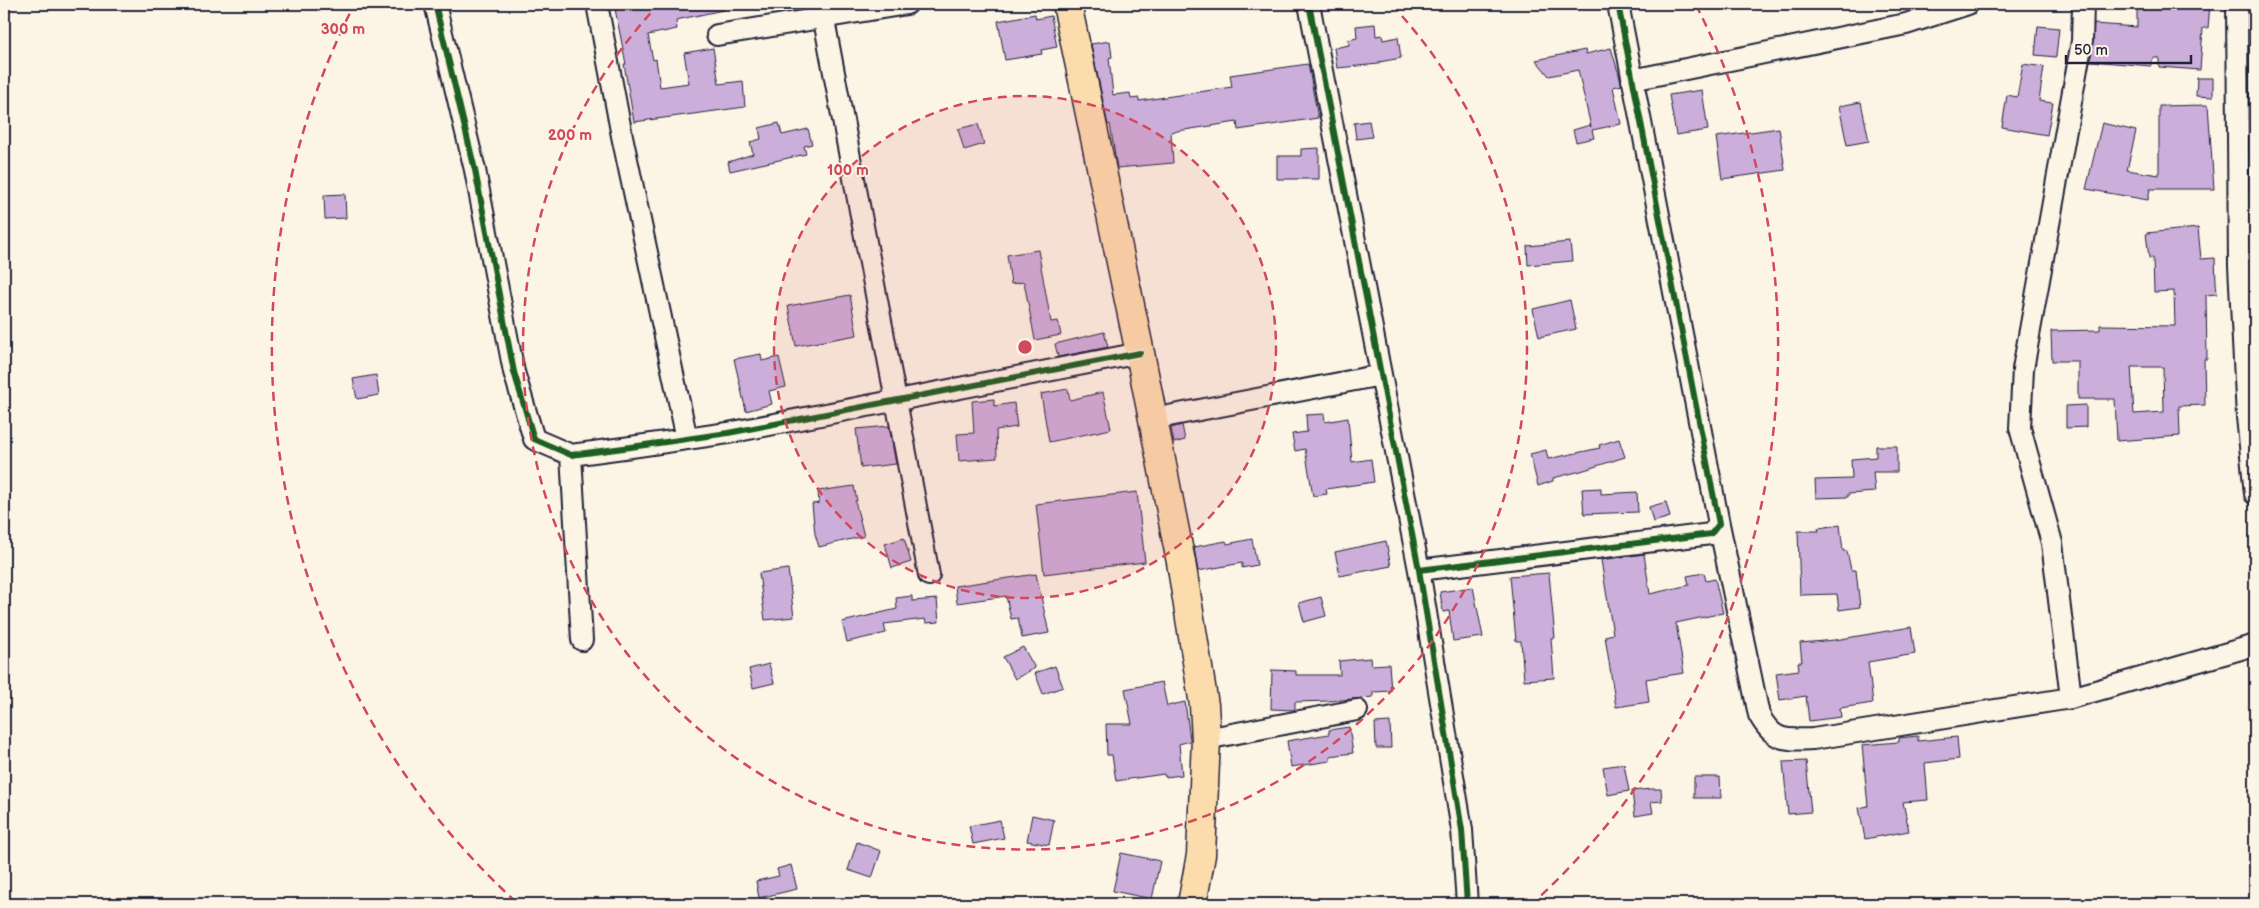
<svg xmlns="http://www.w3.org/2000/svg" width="2259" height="908" viewBox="0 0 2259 908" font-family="'Balsamiq Sans',sans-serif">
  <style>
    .building { fill: #ccaeda; stroke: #22223b; fill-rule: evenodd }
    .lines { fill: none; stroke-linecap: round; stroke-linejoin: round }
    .minor-casing { stroke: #22223b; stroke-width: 24 }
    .highway-casing { stroke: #22223b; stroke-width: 31 }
    .minor { stroke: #fcf5e5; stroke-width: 20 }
    .highway { stroke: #fcdcac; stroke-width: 28 }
    .cycleway-casing { stroke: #fcf5e5; stroke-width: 9 }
    .cycleway { stroke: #1b5e20; stroke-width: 6 }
    .ring { fill: none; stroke: #d1495b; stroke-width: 2.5; stroke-dasharray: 9 6 }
    .centre { fill: #d1495b; stroke: #fcf5e5; stroke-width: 2.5 }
    .ring-label { font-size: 15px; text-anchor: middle; font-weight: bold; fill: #d1495b; stroke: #fcf5e5; stroke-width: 4; stroke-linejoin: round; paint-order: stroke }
  </style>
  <rect width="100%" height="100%" fill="#fcf5e5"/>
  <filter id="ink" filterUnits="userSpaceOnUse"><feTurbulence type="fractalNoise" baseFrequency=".02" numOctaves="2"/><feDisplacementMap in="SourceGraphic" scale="10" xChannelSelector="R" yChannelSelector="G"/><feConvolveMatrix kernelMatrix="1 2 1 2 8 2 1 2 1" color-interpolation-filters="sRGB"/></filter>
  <g filter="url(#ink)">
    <!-- building -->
    <path class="building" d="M614,4H641L642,8L667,4H722L723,10L676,20L677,29L648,35L653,60L656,59L660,87L689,83L684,53L713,48L719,84L743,81L745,107L634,122L624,64H626Z
      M2137,4H2210L2208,28H2203L2200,70L2159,67V58H2153L2151,66L2090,61L2094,24L2137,27Z
      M1035,14L1036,19L1051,16L1057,47L1041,50L1042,54L1005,60L998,21Z
      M1375,24L1376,36L1382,35L1383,40L1398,37L1401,58L1379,62V64L1337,68L1334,48L1349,45L1348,40L1357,38L1356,26Z
      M2038,26L2059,28L2056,57L2035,55Z
      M1110,41L1112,57L1109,58L1113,95L1130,93L1131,99L1139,98V101L1232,87L1230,75L1308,64L1318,118L1238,130L1237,122L1171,132L1173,163L1117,168L1110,124L1108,125L1091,44Z
      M1611,48L1622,85L1613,87L1621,124L1592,130L1594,138L1576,142L1573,130L1590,125L1591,127L1578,70L1549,76L1536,60L1585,50L1586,54Z
      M2023,64L2044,67L2039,101L2053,103L2047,135L2002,127L2007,95L2017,97Z
      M2197,78H2213V97L2196,96Z
      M1702,90L1708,130L1676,135L1669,95Z
      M1861,102L1869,141L1847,145L1839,106Z
      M2208,105L2214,189H2150L2148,200L2086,189L2102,123L2136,131L2127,170L2159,175V106Z
      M1369,121L1372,137L1356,139L1354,123Z
      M779,123L782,135L808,129L812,144L804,146L806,154L730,171L728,162L753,154L750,142L761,139L759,128Z
      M978,124L984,144L964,150L958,129Z
      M1779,128L1785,170L1722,179L1716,137Z
      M1319,148V179H1277V156H1301V149Z
      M345,194L346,218L325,219L324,195Z
      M2198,228L2201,259L2215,258L2216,282L2217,294L2206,295L2207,359H2204L2205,405L2179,406L2180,436L2117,441L2115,399H2078V361H2052L2051,331L2100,330V325L2175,326L2174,291L2154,292L2153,258H2149L2146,233ZM2131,367H2163L2164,412L2134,414Z
      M1570,242L1572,261L1528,265L1527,246Z
      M1038,250L1051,322L1058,321L1061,335L1035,340L1024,282L1011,284L1007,255Z
      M850,295L857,335L796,346L788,306Z
      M1570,300L1576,329L1539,337L1533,309Z
      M1104,332L1108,347L1058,357L1055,344Z
      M761,354L762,361L779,357L786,387L769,391L772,404L746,411L734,359Z
      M376,375L379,395L357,399L353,379Z
      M1068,389L1070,400L1103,392L1111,429L1049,442L1041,394Z
      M994,399V406L1014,403L1017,427L996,430L997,458L959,461L957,434L974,433L972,401Z
      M2086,405V427L2066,428V406Z
      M1324,414L1325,422L1348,418L1352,462L1371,459L1374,482L1326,489L1327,494L1313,496L1305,449L1295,451L1292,434L1307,432L1306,415Z
      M1182,425L1185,440L1174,443L1171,428Z
      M889,426L896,464L861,468L856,429Z
      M1619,439L1625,457L1581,471L1553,478V481L1538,486L1530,454L1546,450L1548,459L1600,448L1599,445Z
      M1876,446H1897V472H1873L1875,492L1848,494V497L1816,498L1815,480L1852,479L1851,459L1876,457Z
      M854,486L857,501H855L864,536L819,547L815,534L812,504L819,503L818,491Z
      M1601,488V494L1637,492L1638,512L1584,514L1582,489Z
      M1137,492L1145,562L1044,574L1036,504Z
      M1666,502L1670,517L1653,522L1649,507Z
      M1840,525L1843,551H1847L1851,570H1856L1860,607L1839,610L1837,594L1800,595L1798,531H1819L1818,528Z
      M904,538L911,562L892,568L885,544Z
      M1252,539L1257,565L1242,568V563L1198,571L1194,547L1226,541L1227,544Z
      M1386,541L1391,566L1340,576L1335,552Z
      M1644,554L1650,594L1689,585L1687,576L1704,573L1706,581L1715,579L1723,613L1676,623L1684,673L1646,679L1649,702L1616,707L1605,636L1613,634L1601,560Z
      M788,569L794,617L765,620L759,573Z
      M1549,573L1555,638H1551L1554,678L1524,680L1521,641H1516L1510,576Z
      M1036,574L1049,633L1022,638L1018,618L1011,619L1006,596L957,603L955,586Z
      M1473,587L1483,637L1453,641L1449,611L1443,612L1440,592Z
      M912,596V601L937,599L939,622L926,623L925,619L884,624L886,633L847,642L842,622L897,609L896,598Z
      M1321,597L1326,616L1304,622L1299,603Z
      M1911,627L1915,654L1868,662L1873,703L1840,708L1841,717L1809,721L1806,696L1780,700L1776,673L1799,670L1798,662H1802L1800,643L1835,640Z
      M1023,647L1035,668L1015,679L1003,657Z
      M1370,658L1371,665L1389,664L1391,691L1373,692V697L1330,701L1295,702V710L1271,709L1272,670L1296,671V675H1340L1339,661Z
      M769,664L774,683L753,688L749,669Z
      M1055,666L1063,687L1043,694L1035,673Z
      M1162,682L1167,706L1185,702L1190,739V741L1179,744L1182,775L1165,777L1164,774L1116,781L1112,755H1107L1106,724H1132L1125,689Z
      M1390,722L1391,748H1376L1375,723Z
      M1349,727L1353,753L1330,756V761L1291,767L1287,741L1329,734V730Z
      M1918,736V741L1957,737L1959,759L1925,763L1928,800L1903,802L1909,831L1865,839L1859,808L1868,806L1862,745L1899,742V738Z
      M1806,761L1811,812L1788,814L1783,762Z
      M1624,764L1629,791L1608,795L1603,767Z
      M1694,777H1720L1721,798H1694Z
      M1650,789H1661L1662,801L1651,802L1653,813L1635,816L1632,791Z
      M1032,815L1054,820L1049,845L1027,841Z
      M1000,820L1004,838L973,844L969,826Z
      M857,842L881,851L872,878L848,870Z
      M1121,853L1160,861L1152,899L1113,891Z
      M791,865L797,889L759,898L756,881L779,876L777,869Z"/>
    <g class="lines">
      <!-- minor casing -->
      <g class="minor-casing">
        <path id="minor" d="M435,4L475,170L514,372L534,439L571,455L631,447L728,433L1140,353
          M597,4L622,136L687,439
          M821,4L929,575
          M1309,4L1419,570L1462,830L1467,904
          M2237,4L2239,266L2247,417L2255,494
          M717,35L907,4
          M1632,80L1906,24L1968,4
          M1153,419L1381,375
          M571,455L582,640
          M1719,524L1759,715C1774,742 1785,740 1813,739L2071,698L2255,645
          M1419,570L1711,534L1719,524L1618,4
          M2071,698L2052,543L2020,428L2023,369L2082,41L2083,4
          M1206,739L1357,710"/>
      </g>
      <!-- highway casing -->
      <g class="highway-casing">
        <path id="highway" d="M1067,4L1140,353L1181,562L1204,705L1206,739L1201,855L1192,904"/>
      </g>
      <!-- minor -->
      <use href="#minor" class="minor"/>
      <!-- highway -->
      <use href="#highway" class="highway"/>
      <!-- cycleway casing -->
      <g class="cycleway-casing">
        <path id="cycleway" d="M435,4L475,170L514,372L534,439L571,455L631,447L728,433L1140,353
          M1309,4L1419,570L1462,830L1467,904
          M1419,570L1711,534L1719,524L1618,4"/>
      </g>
      <!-- cycleway -->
      <use href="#cycleway" class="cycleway"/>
    </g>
  </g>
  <!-- distance rings -->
  <circle cx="1025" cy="347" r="251" fill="#d1495b" fill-opacity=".12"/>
  <g class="ring">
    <circle cx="1025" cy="347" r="251"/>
    <path d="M1392 5A502 502 0 1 1 658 5"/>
    <path d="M516 902A753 753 0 0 1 354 5M1696 5A753 753 0 0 1 1534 902"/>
  </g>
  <circle cx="1025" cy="347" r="8" class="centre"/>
  <g class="ring-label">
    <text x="343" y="34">300 m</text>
    <text x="570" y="140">200 m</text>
    <text x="848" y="175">100 m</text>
  </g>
  <!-- margin -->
  <rect width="2259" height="908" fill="none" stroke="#fcf5e5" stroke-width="20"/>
  <rect x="10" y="10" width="2239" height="888" fill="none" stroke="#22223b" stroke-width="2" filter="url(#ink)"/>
  <!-- scale -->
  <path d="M2066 55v8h125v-8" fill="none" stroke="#22223b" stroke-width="2.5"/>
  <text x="2074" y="55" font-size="15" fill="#22223b" stroke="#fcf5e5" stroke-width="4" paint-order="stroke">50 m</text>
</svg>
